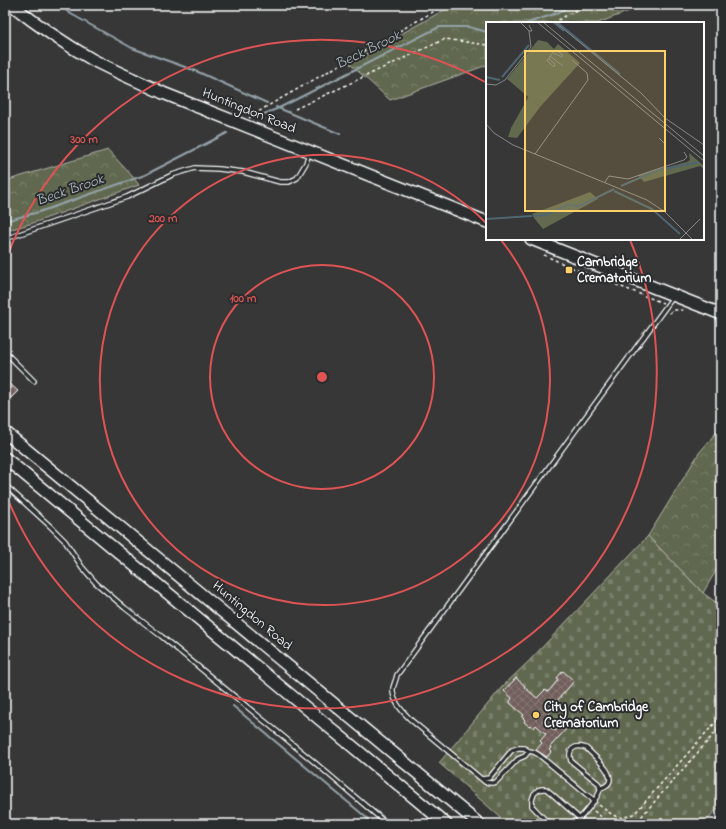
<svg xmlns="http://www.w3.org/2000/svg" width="726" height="829" viewBox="0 0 726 829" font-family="'Indie Flower',sans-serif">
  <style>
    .forest { fill: url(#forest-crowns); stroke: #b0b4a7 }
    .cemetery { fill: url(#cemetery-stones); stroke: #b0b4a7 }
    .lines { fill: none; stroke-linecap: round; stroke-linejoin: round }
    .stream { stroke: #94a3aa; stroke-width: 2 }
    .building { fill: url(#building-cross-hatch); stroke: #fff }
    .service-casing { stroke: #fff; stroke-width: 6 }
    .primary-casing { stroke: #fff; stroke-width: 14 }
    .trunk-casing { stroke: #fff; stroke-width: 14 }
    .path { stroke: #fff; stroke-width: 1.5; stroke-dasharray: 3 3; stroke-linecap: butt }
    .service { stroke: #2a2d2e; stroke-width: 3.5 }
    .primary { stroke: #2a2d2e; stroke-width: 11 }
    .trunk { stroke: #2a2d2e; stroke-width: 11 }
    .ring { fill: none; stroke: #de5353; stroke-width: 2 }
    .poi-dot { fill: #ffd166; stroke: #2a2d2e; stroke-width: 1.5 }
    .labels { text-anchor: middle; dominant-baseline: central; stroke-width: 4; stroke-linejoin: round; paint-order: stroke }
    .street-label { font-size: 14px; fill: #fff; stroke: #2a2d2e }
    .poi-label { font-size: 14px; font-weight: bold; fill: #fff; stroke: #2a2d2e; text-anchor: start }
    .water-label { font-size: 15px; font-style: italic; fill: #afbac0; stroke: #2a2d2e }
    .inset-river { fill: none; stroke: #4d6672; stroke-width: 2 }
    .inset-road { fill: none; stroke: #888787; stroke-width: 1 }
    .view { fill: #ffd166; fill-opacity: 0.15; stroke: #ffd166; stroke-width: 2 }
    .inset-edge { fill: none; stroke: #fff; stroke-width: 2 }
    .centre { fill: #de5353; stroke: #2a2d2e; stroke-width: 2 }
    .ring-label { font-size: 12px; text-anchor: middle; font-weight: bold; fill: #de5353; stroke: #2a2d2e; stroke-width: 4; stroke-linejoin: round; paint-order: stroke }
  </style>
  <defs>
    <pattern id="forest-crowns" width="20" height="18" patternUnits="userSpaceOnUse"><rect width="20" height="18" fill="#61694f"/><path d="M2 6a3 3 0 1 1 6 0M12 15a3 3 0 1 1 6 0" fill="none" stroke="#798069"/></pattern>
    <pattern id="cemetery-stones" width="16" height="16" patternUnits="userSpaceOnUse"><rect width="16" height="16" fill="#61694f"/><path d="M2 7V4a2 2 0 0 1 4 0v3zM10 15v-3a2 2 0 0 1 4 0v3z" fill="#798069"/></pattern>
    <pattern id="building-cross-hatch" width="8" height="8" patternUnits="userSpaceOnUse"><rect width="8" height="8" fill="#715e5b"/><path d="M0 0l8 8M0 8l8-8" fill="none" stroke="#867674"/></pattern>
  </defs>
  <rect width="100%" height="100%" fill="#383737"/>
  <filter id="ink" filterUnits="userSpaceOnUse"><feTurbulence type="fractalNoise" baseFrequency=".025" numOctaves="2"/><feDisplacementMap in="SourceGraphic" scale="8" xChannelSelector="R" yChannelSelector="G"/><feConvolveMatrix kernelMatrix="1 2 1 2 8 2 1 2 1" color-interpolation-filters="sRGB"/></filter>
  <g filter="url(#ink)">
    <!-- forest -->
    <path class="forest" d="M453,5H645L598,23H487V65L390,100L349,63Z
      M108,150L133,177L139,185L33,223L5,231V181Z
      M721,427V562L703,593L648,536L699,453Z"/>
    <!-- cemetery -->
    <path class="cemetery" d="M648,536L703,593L721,606V805L703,824H508L439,763L502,687L529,661Z"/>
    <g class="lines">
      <!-- stream -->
      <path class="stream" d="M59,5L71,14L132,48L196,71L267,103
        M527,23L558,13L572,5
        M276,107L340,134
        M264,114L279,108L439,27H469L487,32
        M5,221L39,212L145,175L227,133
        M233,706L374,824
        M375,810L391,824"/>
    </g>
    <!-- building -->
    <path class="building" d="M8,382L18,391L11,398L5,393V385Z
      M563,671L574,681L557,701L559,702L542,721L555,731L562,723L567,728L550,747L551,748L549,750L551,752L547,757L536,750L542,743L540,741L546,734L536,725L534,728L530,725L529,726L524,722L525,720L522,717L524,715L510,703V702L512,698L504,691L516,678L525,686L524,687L537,698L545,690L548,692L558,680L557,678Z"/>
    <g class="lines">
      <!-- service casing -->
      <g class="service-casing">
        <path id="service" d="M5,239L127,197L172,175L195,168L219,169L243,172L280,182H289L297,178L306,163L309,152
          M5,352L34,381
          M5,485L50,526L65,541L82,567L96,583L125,608L161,636L313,761L387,824
          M529,751L525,756L518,759L496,782C492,784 489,783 485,782L411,720C402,711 392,701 393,688C394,684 396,680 397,675L673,297
          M482,779L489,778L512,750L518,748H524L529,751L534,752L539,755L586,794L595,801
          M549,824L532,806V800L534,794L538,790L542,789H546L551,793L579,818
          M575,824C581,817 600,797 600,789C600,787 599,785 598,783L571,761C567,749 575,744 586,748C594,756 625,781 601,788
          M716,824L721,818"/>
      </g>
      <!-- primary casing -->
      <g class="primary-casing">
        <path id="primary" d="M12,5C37,25 65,44 93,60C116,72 140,82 163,93L487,222
          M531,239L721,314"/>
      </g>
      <!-- trunk casing -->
      <g class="trunk-casing">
        <path id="trunk" d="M5,432L479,824
          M5,458L446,824"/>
      </g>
      <!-- path -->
      <path class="path" d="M553,23L585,5
        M295,109L445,39L487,45
        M249,118L266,107L445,5
        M544,255L570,267L663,303
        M669,313L675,310H685
        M599,805C613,815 618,822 635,813L721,716
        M594,811L610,824
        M632,824L642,816L721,726"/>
      <!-- service -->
      <use href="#service" class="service"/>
      <!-- primary -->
      <use href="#primary" class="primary"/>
      <!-- trunk -->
      <use href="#trunk" class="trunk"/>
    </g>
  </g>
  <!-- distance rings -->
  <g class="ring">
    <circle cx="322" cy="377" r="112"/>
    <path d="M501 240A225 225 0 1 1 487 224"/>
    <path d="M5 262A337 337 0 0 1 485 82M630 240A337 337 0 1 1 5 492"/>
  </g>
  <!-- markers -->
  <g class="poi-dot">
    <rect x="565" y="266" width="8" height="8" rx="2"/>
    <circle cx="536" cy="715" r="4"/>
  </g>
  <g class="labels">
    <!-- street labels -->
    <g class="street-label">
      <text transform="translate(249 111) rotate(22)">Huntingdon Road</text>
      <text transform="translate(252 616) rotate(40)">Huntingdon Road</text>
    </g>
    <!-- poi labels -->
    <g class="poi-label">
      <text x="577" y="262">Cambridge<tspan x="577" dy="16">Crematorium</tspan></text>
      <text x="544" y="707">City of Cambridge<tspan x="544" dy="16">Crematorium</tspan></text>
    </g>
    <!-- water labels -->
    <g class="water-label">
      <text transform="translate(368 50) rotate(-26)">Beck Brook</text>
      <text transform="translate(70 190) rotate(-19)">Beck Brook</text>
    </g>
  </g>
  <!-- overview -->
  <g transform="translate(486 22)">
    <rect width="218" height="218" fill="#383737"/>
    <path d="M43,74L54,85L31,116L22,115L25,106ZM203,131L218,144V147L214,144L158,160L152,153L201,140L204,138ZM104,170L112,177L57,207L48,196L46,192Z" fill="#61694f"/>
    <path d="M52,18L61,20L68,27L72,22L94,41L54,85L21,57Z" fill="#61694f"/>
    <path class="inset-river" d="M67,0L78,9M71,0L134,52M0,55L14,58M16,55L43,23M135,164L172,148L213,140M128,169L166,187L194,212M47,194L59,193L82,183L94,184L128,167M0,197L46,194"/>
    <path class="inset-road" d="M34,0L43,9H46L43,3M51,0L218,139M57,0L218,134M69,0L155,71L179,96L218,123M64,34L77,44M63,37L69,42L68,45L61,39V38L63,37L64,34L69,28L76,32V35L67,31M0,62L10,63L19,58L45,25L43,9M0,102L8,111L27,123L161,178L179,190L207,218M173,116L179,122V143M49,132L102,58L101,51L86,38M119,160L123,154L142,157L198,138L201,135L198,130M193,218L214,197"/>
    <path class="view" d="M39,29H179V189H39Z"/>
    <rect width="218" height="218" class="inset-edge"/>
  </g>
  <circle cx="322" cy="377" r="6" class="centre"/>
  <g class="ring-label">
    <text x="84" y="143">300 m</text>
    <text x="163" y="222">200 m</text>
    <text x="243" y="302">100 m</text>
  </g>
  <!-- margin -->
  <rect width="726" height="829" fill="none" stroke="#2a2d2e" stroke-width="20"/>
  <rect x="10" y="10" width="706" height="809" fill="none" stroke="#fff" stroke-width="1.5" filter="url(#ink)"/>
</svg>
